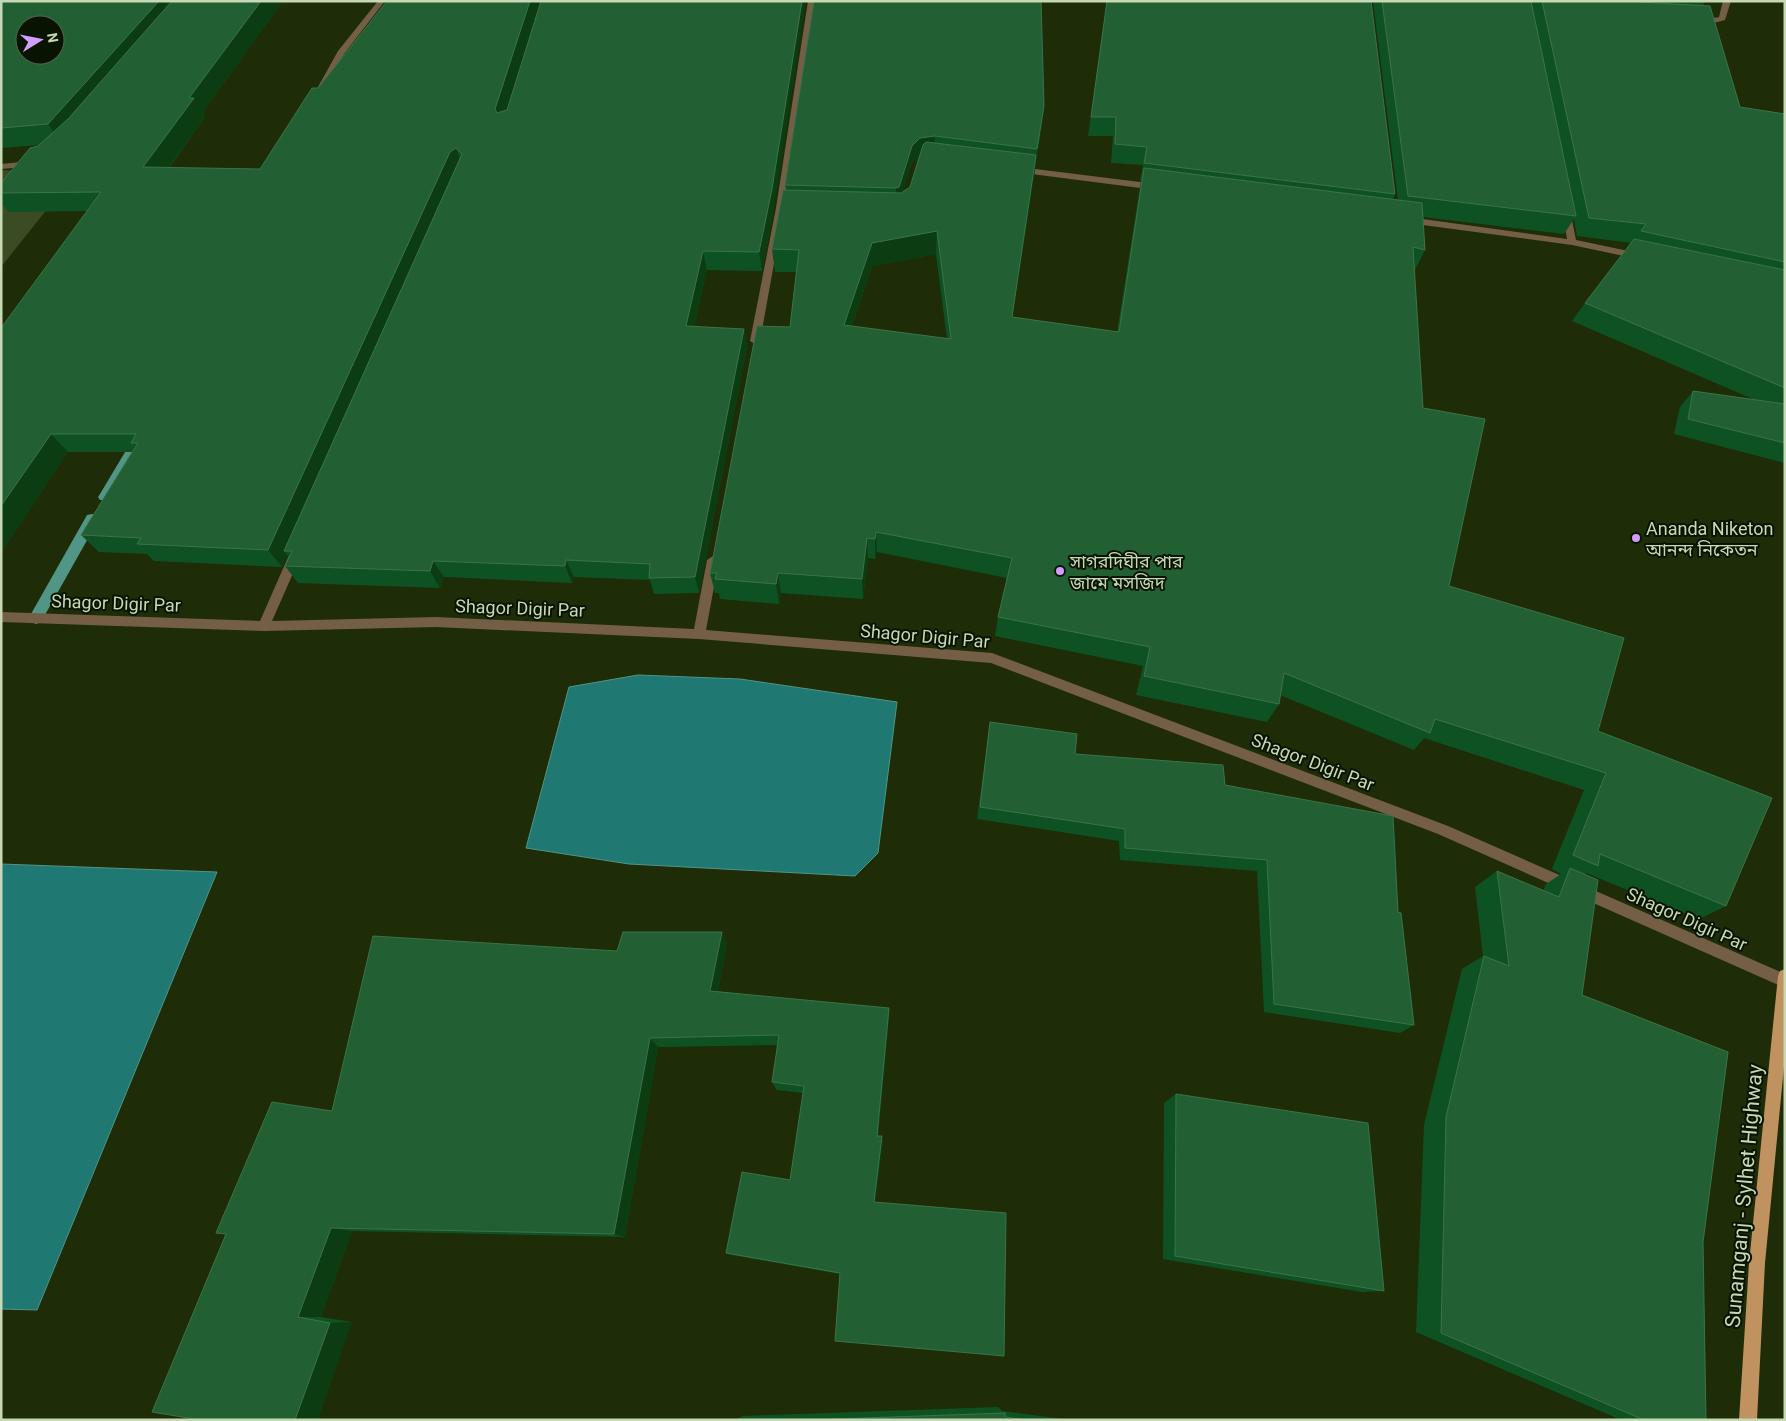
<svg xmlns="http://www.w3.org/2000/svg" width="1786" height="1421" viewBox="0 0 1786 1421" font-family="Roboto,'Noto Sans Bengali',sans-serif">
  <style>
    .green { fill: #3b4c25 }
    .water { fill: #1f7872; stroke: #519586 }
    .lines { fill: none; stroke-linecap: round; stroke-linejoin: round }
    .stream { fill: #519586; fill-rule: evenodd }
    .street { fill: #745e46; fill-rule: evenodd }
    .primary { fill: #c09260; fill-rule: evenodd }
    .wall { fill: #0e5224; fill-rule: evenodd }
    .shaded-wall { fill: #0c3d12 }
    .building { fill: #226034; stroke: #3c7348; fill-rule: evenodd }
    .poi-dot { fill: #d19dfe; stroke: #091400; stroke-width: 2 }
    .labels { text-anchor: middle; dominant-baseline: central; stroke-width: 4; stroke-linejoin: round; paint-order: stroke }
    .poi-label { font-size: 18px; fill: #c7d8b5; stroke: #091400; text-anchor: start }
    .street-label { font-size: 18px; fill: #c7d8b5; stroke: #091400 }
    .near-street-label { font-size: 21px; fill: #c7d8b5; stroke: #091400 }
  </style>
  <rect width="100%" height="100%" fill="#1e2d08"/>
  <!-- green -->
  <path class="green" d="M1,170L75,174L1,267Z"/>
  <!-- water -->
  <path class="water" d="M638,675L740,679L897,702L878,853L855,876L629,864L526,848L569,687Z
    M1,864L217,872L37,1310L1,1309Z"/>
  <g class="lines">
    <!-- stream -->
    <path class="stream" d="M141,431L145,432L147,435L110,500H100L98,497L100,494L137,432Z
      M92,514L97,515L99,519L41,622L36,624L31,622L29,618L31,614L87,515Z"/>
    <!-- street -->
    <path class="street" d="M378,1H385L344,54L325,89H319L318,87L338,51Z
      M808,1H816L784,208L760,341L755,344L750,341L776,208Z
      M1723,1H1731L1725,20C1715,23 1703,25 1694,20C1700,16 1711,19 1719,17Z
      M32,161L35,162V166L1,169V164Z
      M1019,167L1156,184L1160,187L1156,190L1016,172L1015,170Z
      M1566,207L1570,210L1576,240L1638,253L1643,256L1638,259L1572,245L1408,223L1404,220L1408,217L1567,239L1562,210Z
      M295,551L301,555L272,621L436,617L694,629L707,560L713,556L719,560L706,630L992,653L1448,826L1785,974V988L1438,834L991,663L699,639L436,627L264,631L1,622V612L260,621L289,555Z"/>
    <!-- primary -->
    <path class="primary" d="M1785,969V1056L1765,1263L1757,1420H1739L1749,1263L1778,976L1780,971Z"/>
  </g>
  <!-- wall -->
  <path class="wall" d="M1,1H283L203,112L205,117L169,168L260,169L312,88L774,208L762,271L707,270L694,327L744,329L747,347L699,593L654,594L650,580L574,577L572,583L444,577L440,588L298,583L285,566L289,557L287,555L282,567L154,561L147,554L99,552L81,535L132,452H68L1,553L87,211L9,212L1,203V183L40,145L1,148Z
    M814,1L1042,124L1012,317L1117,332L1141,181H1140L1143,165L1111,163L1113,136H1088L1107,1L1395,194L1393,200H1398L1373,1H1705L1703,6L1740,107L1785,114V402L1783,404H1785V463L1674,434L1680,407L1693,391L1755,400L1572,321L1585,303L1632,243L1577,236L1574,219L1564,234L1423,217L1425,250L1414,272L1423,408L1449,586L1598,731L1726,906L1699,919L1586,873L1584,874L1582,995L1703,1242L1706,1420H1621L1416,1332L1424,1125L1462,969L1483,956L1475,887L1497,871L1543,891L1546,884L1561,874L1552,869L1584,790L1424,738L1414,750L1280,695L1279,704L1267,722L1136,695L1143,666L995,636L998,617L1007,578L877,552L875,559L868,558L863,599L781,593L779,604L720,599L719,593H715L710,573L790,327L796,272H775L772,249L786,190L785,185ZM919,158L910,187L903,191L911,165ZM936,254L947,339L852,326L872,266Z
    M990,722L1075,754L1225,785L1398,912L1414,1025L1400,1033L1264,1012L1257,871L1120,860L1119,841L977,819Z
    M722,932L727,944L718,991L889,1018L878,1136L883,1143L840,1274L732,1255L726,1253L790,1180L803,1093L777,1090L772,1082L778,1045L658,1047L625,1237L352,1231L321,1317L352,1322L200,1420L332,1111L617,951Z
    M1176,1094L1384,1291L1362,1292L1163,1259L1164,1103Z
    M998,1407L1002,1411L1071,1420H736L742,1416Z"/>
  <!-- shaded-wall -->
  <path class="shaded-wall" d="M159,1H186L61,143L48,124Z
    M261,1H283L203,112L205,117L155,186L143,167L189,98Z
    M530,1H541L501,127L495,109Z
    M802,1H806L774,208L762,271L759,252Z
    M1044,106L1042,124L1035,168L1037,149Z
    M935,136L934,155L920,157L911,165L899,206L896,207V188L912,146L920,138Z
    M456,148L463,167L284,551L287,555L282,567L268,550L450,152Z
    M1036,155L1034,178L1009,339L1012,317Z
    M937,231L936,254L872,266L845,347L844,325L872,243Z
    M703,251L707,270L690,345L686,326Z
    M744,329L747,347L699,593L695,577Z
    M51,434L68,452L1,553V506Z
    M876,532L877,552L875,559V539Z
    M867,538L868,558L863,599L862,579Z
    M566,560L574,577L572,583L565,566Z
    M433,561L444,577L440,588L430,571Z
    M778,573L781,593L779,604L776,584Z
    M722,932L727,944L716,1001L710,991Z
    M889,1008V1018L877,1142V1136Z
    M650,1038L658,1047L625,1237L614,1234Z
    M882,1136L883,1143L875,1206L874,1202Z
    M331,1228L352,1231L321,1317H298Z
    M352,1322L318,1420H295L330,1323Z"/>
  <!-- building -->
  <path class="building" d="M1,1H159L48,124L1,128ZM25,25H55V55H25Z
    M172,1H261L189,98H194L143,167L260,169L312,88H318L387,1H530L495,109L497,113L507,110L541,1H802L772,189L759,252L703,251L686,326L744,329L695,577L649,578L650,564L566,560L565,566L433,561L430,571L285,566L292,551H284L462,154L456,148L450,152L268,550L137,544L141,538L81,535L138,443H131L136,434H51L1,506V328L101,192L1,193V183L30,148L38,146L68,119Z
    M814,1H1041L1044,106L1037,149L935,136L920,138L912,146L899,187L896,188L785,185Z
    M1107,1H1371L1395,194L1144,163L1147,147L1115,144L1116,117H1091Z
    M1382,1H1531L1576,216L1408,196Z
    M1542,1H1638L1639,2L1710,6L1740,107L1785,114V262L1641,231L1646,224L1589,218Z
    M926,142L1036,155L1012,317L1119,332L1144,168L1422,203L1425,250L1413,247L1423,408L1485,419L1449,586L1624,638L1598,731L1772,798L1726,906L1600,854L1598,866L1573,855L1606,773L1435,719L1430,733L1284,673L1279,704L1144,676L1150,647L998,617L1012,558L876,532L875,539L867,538L862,579L778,573L776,584L715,579L717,573H710L757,326L790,327L799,250L772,249L783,190L901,193L910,187L923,145ZM937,231L951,339L844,325L872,243Z
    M1634,239L1785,270V388L1585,303Z
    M1693,391L1785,404V443L1688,419Z
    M990,722L1077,734L1075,754L1223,765L1225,785L1393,816L1398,912L1401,913L1414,1025L1274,1004L1267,860L1125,848V829L980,807Z
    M1570,868L1598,880L1582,995L1728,1052L1703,1242L1706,1420H1644L1441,1333L1446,1117L1484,956L1509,966L1497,871L1559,897Z
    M623,932H722L710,991L889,1008L877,1136H882L874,1202L1006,1213L1004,1356L835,1341L840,1273L726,1253L742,1172L790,1180L804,1086L772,1082L779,1035L650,1038L614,1234L331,1228L298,1317L330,1323L295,1420H200L152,1412L226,1234L216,1233L272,1102L332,1111L373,936L617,951Z
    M1176,1094L1368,1123L1384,1291L1175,1256Z
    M1005,1413V1417L1029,1420H807Z"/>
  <!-- markers -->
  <g class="poi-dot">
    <circle cx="1636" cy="538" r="5"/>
    <circle cx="1060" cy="571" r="5"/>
  </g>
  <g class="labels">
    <!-- poi labels -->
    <g class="poi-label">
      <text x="1646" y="528">Ananda Niketon<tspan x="1646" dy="21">আনন্দ নিকেতন</tspan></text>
      <text x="1070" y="561">সাগরদিঘীর পার<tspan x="1070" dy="21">জামে মসজিদ</tspan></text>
    </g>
    <!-- street labels -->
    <g class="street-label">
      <text transform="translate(116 603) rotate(2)">Shagor Digir Par</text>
      <text transform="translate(520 608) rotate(2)">Shagor Digir Par</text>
      <text transform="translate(925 636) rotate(5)">Shagor Digir Par</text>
      <text transform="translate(1313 762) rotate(21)">Shagor Digir Par</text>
      <text transform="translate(1687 919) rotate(24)">Shagor Digir Par</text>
    </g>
    <!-- near-street labels -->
    <g class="near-street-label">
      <text transform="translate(1744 1196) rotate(-85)">Sunamganj - Sylhet Highway</text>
    </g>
  </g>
  <!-- border -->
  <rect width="1786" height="1421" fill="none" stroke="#c7d8b5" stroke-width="5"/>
  <!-- north arrow -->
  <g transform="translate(40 40) rotate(80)"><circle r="24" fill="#091400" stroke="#556248"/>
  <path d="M0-4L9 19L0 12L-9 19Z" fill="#d19dfe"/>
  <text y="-8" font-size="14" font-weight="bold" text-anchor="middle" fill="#c7d8b5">N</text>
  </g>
</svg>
